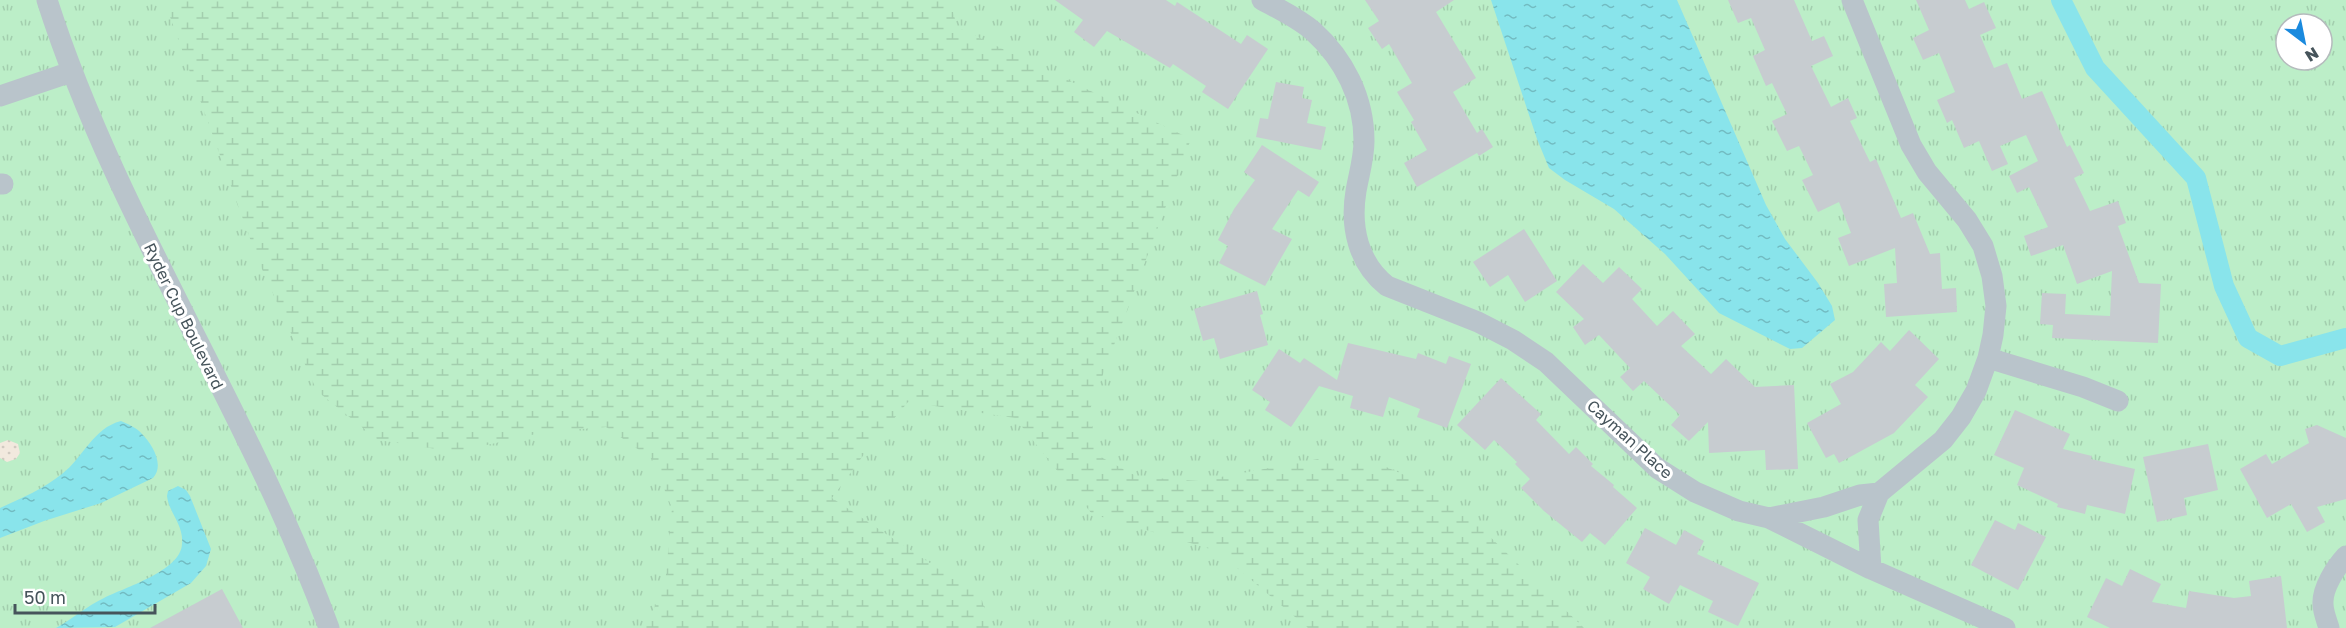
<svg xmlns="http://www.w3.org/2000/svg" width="2346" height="628" viewBox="0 0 2346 628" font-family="'Golos Text',sans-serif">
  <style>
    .grass { fill: url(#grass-tufts); fill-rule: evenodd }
    .wetland { fill: url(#wetland-marsh) }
    .sand { fill: url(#sand-dots) }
    .water { fill: url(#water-ripples) }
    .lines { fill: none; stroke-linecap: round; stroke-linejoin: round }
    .canal { stroke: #89e4eb; stroke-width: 20 }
    .building { fill: #c7ccd0 }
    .minor { stroke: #b9c4cb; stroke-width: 21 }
    .labels { text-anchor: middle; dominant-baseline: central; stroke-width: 6; stroke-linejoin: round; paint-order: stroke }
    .street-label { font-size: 16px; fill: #46545b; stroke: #fff }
  </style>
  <defs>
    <pattern id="grass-tufts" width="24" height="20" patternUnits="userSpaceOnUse" patternTransform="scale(1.5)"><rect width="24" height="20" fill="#bceec8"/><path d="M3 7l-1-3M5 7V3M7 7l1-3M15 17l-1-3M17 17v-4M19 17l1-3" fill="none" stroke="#a3ceae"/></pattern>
    <pattern id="wetland-marsh" width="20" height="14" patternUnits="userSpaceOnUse" patternTransform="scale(1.5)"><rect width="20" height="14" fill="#bceec8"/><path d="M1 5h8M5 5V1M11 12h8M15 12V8" fill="none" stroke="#a3ceae"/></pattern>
    <pattern id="sand-dots" width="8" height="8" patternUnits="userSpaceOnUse" patternTransform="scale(1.5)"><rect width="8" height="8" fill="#f2e9de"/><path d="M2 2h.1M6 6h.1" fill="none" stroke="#d1cac1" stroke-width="1.8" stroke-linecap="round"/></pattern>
    <pattern id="water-ripples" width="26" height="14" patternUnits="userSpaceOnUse" patternTransform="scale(1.5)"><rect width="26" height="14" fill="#89e4eb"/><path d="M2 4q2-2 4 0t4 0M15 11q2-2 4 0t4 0" fill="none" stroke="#72bbc1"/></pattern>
  </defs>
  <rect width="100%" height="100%" fill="#f0edee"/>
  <!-- grass -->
  <path class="grass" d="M0,0H2346V628H0ZM2286,24H2322V60H2286Z"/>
  <!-- wetland -->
  <path class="wetland" d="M164,0H950L957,27L1191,139L1089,412L1099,456L1138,477L1199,481L1318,459L1384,466L1445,493L1584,628H1308L1217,551L1092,514L1015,418L908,402L865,453L832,498L981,597L990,628H645L665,585L672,508L652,459L606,427L545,432L456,452L378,440L317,391L257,258Z"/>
  <!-- sand -->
  <path class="sand" d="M8,440L18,444L20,453L16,459L7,462L0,458V443Z"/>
  <!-- water -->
  <path class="water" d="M1491,0H1677L1766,205L1785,239L1818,283L1832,306L1835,320L1802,348L1790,349L1719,313L1665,254L1614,209L1565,180L1549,168L1537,139Z
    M121,421C128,424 137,428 142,434C152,444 165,465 153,478L101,503L44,521L0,538V508C22,498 43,489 62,474C83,458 93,428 121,421Z
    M178,486L186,490L190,496L211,549L206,566L191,583L115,627L56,628C72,619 87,606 104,598C123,588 181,571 182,544C184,525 169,513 167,496L168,491Z"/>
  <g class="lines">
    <!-- canal -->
    <path class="canal" d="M2061,0L2095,68L2196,178L2224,286L2248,338L2280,356L2346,338"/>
  </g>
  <!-- building -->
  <path class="building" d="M1055,0H1166L1175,6L1177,2L1241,44L1247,35L1268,49L1228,109L1202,92L1206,86L1173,64L1170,68L1107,31L1094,47L1074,32L1083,20Z
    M1365,0H1454L1436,12L1476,78L1453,92L1477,133L1482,129L1493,147L1479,156L1477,153L1417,187L1404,163L1427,150L1411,122L1414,120L1397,92L1412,83L1389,44L1382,49L1368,28L1379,21Z
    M1728,0H1794L1812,41L1824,36L1833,56L1811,66L1831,107L1848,98L1857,118L1850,121L1870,162L1876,159L1901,218L1913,213L1930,254L1940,253L1942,289L1956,288L1957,312L1886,317L1884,284L1897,283L1895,248L1849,266L1838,238L1851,233L1839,202L1818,212L1802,180L1813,175L1799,146L1787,151L1772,121L1787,114L1772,83L1766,86L1753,56L1765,50L1751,18L1738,23Z
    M1916,0H1965L1969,9L1984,2L1996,28L1980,35L1994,68L2007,63L2022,99L2042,91L2067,147L2070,145L2084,173L2074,178L2090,211L2118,201L2126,223L2118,226L2139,283L2161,284L2158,343L2052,338L2053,325L2040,324L2042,293L2066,294L2065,314L2110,316L2112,271L2077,284L2063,245L2031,256L2024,236L2048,227L2029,187L2017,193L2009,176L2038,161L2026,135L2000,146L2008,164L1992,171L1979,141L1964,148L1952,120L1947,123L1937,100L1955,92L1939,53L1923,60L1913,38L1929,30Z
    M1276,82L1304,87L1302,98L1312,100L1307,123L1326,127L1321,150L1256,137L1260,118L1268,119Z
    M1262,145L1319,182L1309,197L1298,190L1272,229L1292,239L1265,286L1219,263L1228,246L1218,240L1234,209L1255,180L1244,172Z
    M1524,229L1557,281L1525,302L1508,275L1490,287L1473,262Z
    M1583,264L1603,283L1619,267L1642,289L1632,299L1657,326L1673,311L1695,334L1681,346L1711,374L1726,359L1755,387L1794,385L1798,469L1766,470L1765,450L1709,453L1708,422L1689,441L1671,425L1680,415L1644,381L1633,391L1620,377L1630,368L1599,335L1585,345L1573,327L1584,319L1556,292Z
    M1257,291L1263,314L1260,315L1268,345L1220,359L1214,338L1203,341L1194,309Z
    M1909,330L1939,359L1915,385L1928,397L1894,433L1839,463L1834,454L1826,458L1807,423L1841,404L1830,384L1853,372L1881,342L1890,351Z
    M1348,343L1416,359L1418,353L1446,364L1449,356L1471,364L1447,428L1417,417L1420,409L1389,397L1383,417L1350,408L1353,396L1319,386L1291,427L1265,410L1270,402L1252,390L1279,349L1300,363L1304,358L1337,380Z
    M1501,378L1541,414L1536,420L1569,454L1576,447L1593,464L1591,466L1614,485L1613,487L1637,508L1605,545L1590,533L1582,542L1544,511L1521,488L1530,479L1515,464L1517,462L1494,440L1485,450L1457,425Z
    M2015,410L2070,434L2063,449L2092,456L2091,459L2135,469L2125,514L2087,505L2085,514L2057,507L2058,504L2017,485L2024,468L1994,455Z
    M2317,425L2346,438V499L2317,507L2325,522L2307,532L2291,504L2267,518L2240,469L2266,454L2272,464L2309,443L2305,429Z
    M2208,444L2218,490L2184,498L2187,515L2157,522L2143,457Z
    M1995,520L2015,530L2018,523L2046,537L2018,590L1971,565Z
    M1645,528L1676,545L1684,530L1704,541L1697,554L1759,583L1738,626L1708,612L1713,601L1680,585L1669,604L1643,589L1650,577L1626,563Z
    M2130,569L2161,584L2152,602L2186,608L2189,591L2234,598L2251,596L2249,581L2281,576L2287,628H2110L2087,617L2106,578L2122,586Z
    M222,589L243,628H150Z"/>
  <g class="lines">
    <!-- minor -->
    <path class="minor" d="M47,0C117,219 250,412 329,628
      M1262,0C1279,9 1298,18 1313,31C1344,59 1364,98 1364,141C1364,158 1359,174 1356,191C1350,227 1358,263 1387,286L1478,322L1513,340L1546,362L1657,468L1695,492L1739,511L1769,518L1824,507L1860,495L1879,493L1943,440L1961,417L1976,391L1988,358L1993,335L1996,306L1992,276L1983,246L1967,220L1927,172L1911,145L1852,0
      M0,96L71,72
      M0,184H3
      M1988,358L2083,387L2118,401
      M1769,518L1871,569L2005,628
      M1871,569L1868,520L1879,493
      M2329,628C2327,621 2323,612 2323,604C2322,588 2336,567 2346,556"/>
  </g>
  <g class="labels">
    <!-- street labels -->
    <g class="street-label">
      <text transform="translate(184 316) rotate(64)">Ryder Cup Boulevard</text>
      <text transform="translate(1630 439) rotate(42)">Cayman Place</text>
    </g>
  </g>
  <!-- north arrow -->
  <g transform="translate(2304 42) rotate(148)"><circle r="28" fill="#ffffff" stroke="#b5bbbd" stroke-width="1.5"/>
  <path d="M0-4.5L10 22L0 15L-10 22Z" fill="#1a8ade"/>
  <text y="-9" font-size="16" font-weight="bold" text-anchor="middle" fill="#46545b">N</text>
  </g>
  <!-- scale -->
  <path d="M15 604v9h140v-9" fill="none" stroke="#46545b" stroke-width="3"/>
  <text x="24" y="604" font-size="18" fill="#46545b" stroke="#ffffff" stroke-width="4.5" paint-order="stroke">50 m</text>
</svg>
